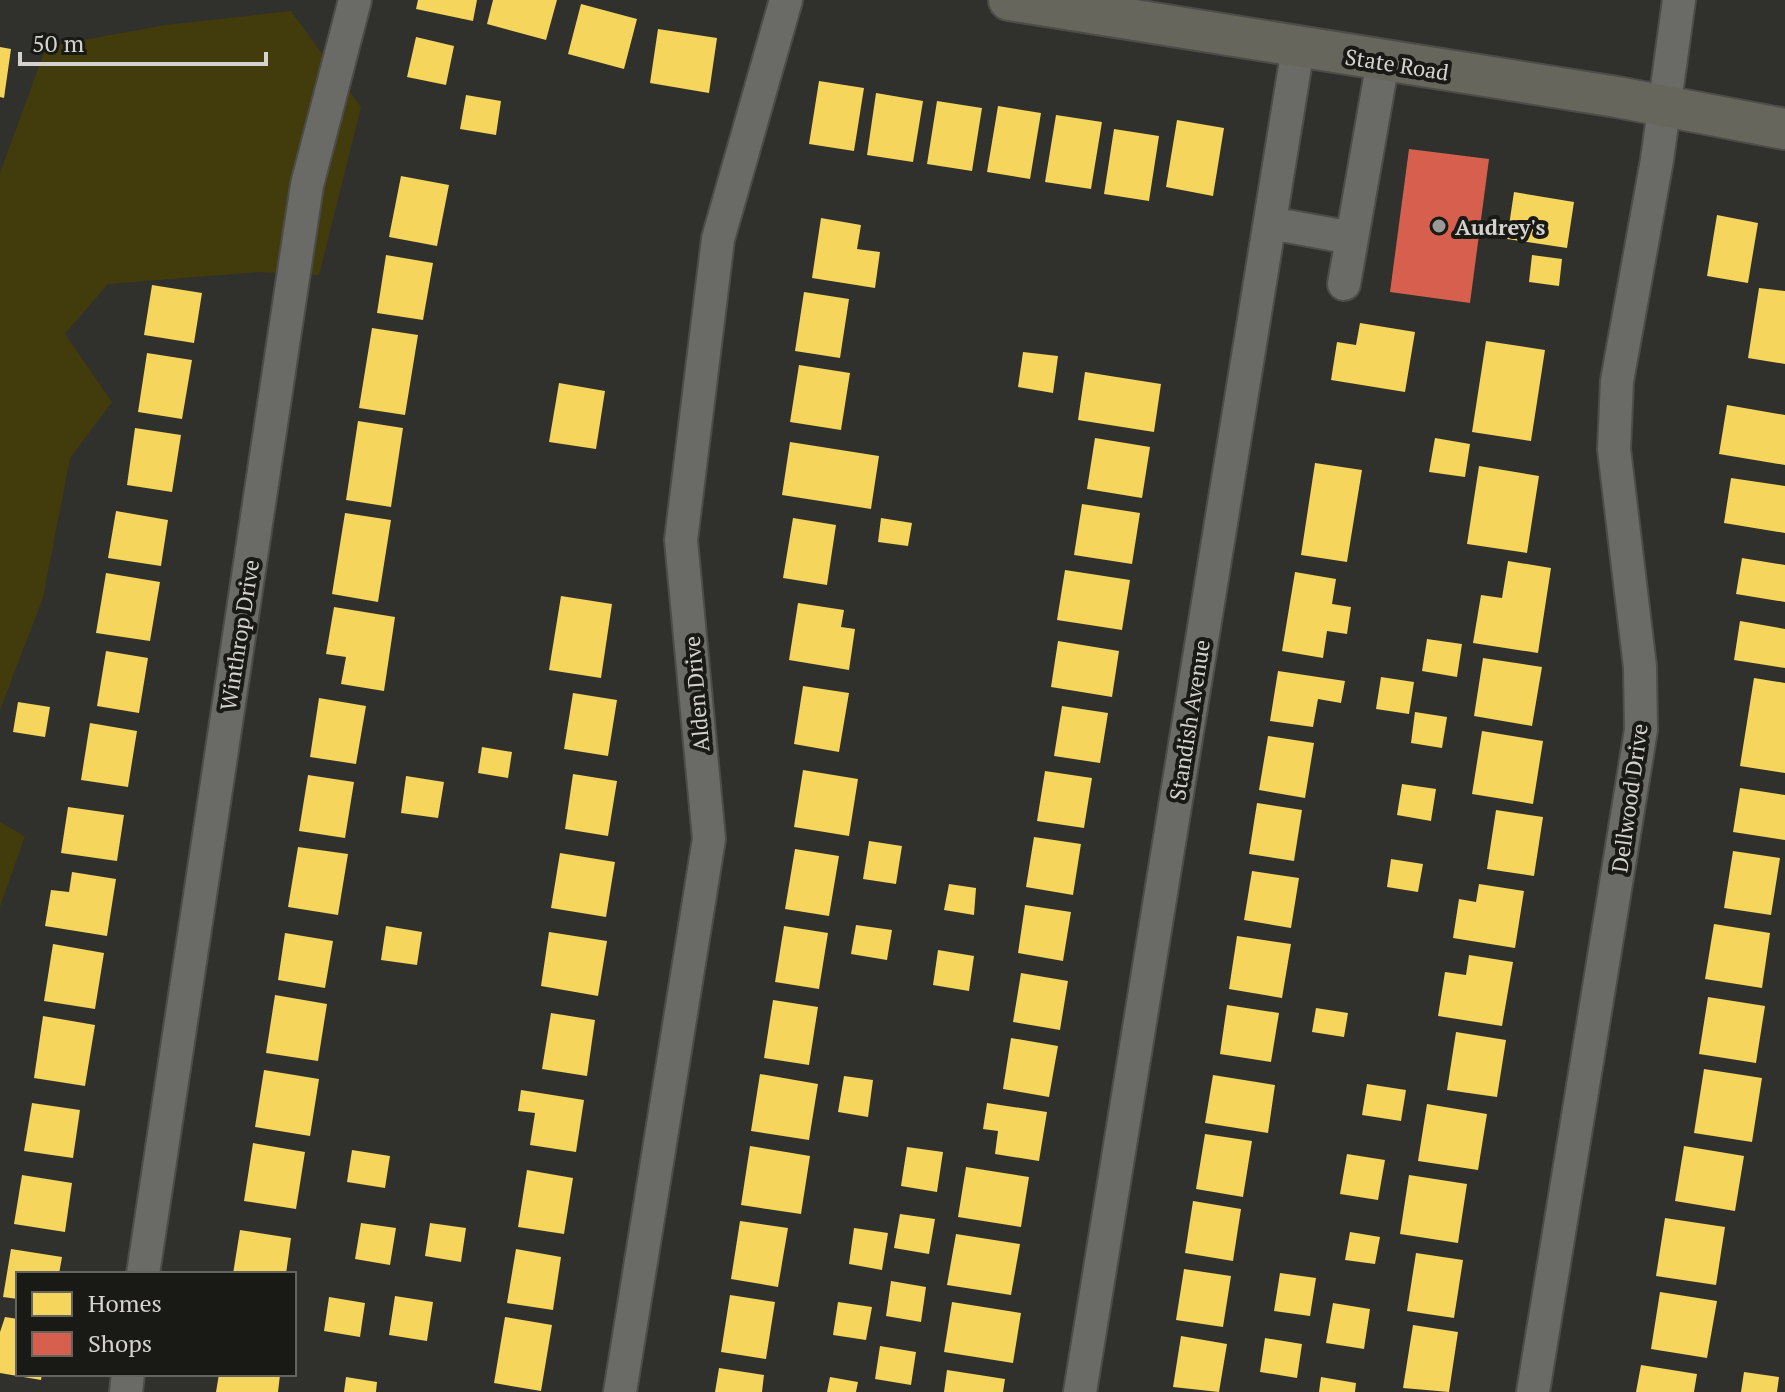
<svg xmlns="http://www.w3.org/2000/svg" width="1785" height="1392" viewBox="0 0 1785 1392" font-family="'PT Serif',serif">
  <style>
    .green { fill: #423b0c }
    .homes { fill: #f6d55c }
    .shops { fill: #d6604d }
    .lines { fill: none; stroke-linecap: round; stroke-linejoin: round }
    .minor-casing { stroke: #4c4c49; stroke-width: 36 }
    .major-casing { stroke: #4c4c49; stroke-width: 44 }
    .minor { stroke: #6a6a67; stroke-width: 32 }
    .major { stroke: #67665c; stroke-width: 40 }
    .poi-dot { fill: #9a9995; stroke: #191915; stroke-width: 3 }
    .labels { text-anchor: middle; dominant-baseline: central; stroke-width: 8; stroke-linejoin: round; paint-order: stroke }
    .street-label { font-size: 22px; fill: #d3d2ce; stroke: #191915 }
    .poi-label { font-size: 22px; font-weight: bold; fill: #d3d2ce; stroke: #191915; text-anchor: start }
  </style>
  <rect width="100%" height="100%" fill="#30302c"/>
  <!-- green -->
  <path class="green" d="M291,11L361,107L319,275L259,272L108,284L65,334L112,402L70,458L43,598L0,710V173L46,47L165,25Z
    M0,822L25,836L0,907Z"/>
  <!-- homes -->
  <path class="homes" d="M418,0H477L473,21L416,9Z
    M493,0H557L546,40L487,24Z
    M581,4L637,19L624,69L568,54Z
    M658,29L717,38L709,93L650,83Z
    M416,37L454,46L446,85L407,77Z
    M0,47L11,49L4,98L0,97Z
    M819,81L864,88L854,151L809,144Z
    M876,93L923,101L913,162L867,155Z
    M466,95L501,101L496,135L460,129Z
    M937,101L982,108L972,171L927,164Z
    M998,106L1041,113L1030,179L987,172Z
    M1056,115L1102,122L1091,189L1045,182Z
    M1177,120L1224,128L1213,196L1166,187Z
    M1114,129L1159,136L1149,201L1104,194Z
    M401,176L449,185L437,246L389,237Z
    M1514,192L1574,202L1567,248L1507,239Z
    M1717,215L1758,223L1748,283L1707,276Z
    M821,218L861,225L857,249L880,252L875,288L812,278Z
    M386,255L433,263L423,320L377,313Z
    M1532,255L1562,259L1559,286L1529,282Z
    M152,285L202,293L194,343L144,335Z
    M1759,288L1785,291V364L1748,358Z
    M804,292L849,299L840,358L795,351Z
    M1360,323L1415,332L1405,392L1331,380L1337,342L1356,345Z
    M372,328L418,335L405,415L359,408Z
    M1486,341L1545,350L1531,441L1472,432Z
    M1023,352L1058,356L1053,393L1018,387Z
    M147,353L192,360L182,419L138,412Z
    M799,365L850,373L841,430L790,422Z
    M1085,372L1161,384L1154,432L1078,420Z
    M559,383L605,391L596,449L549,442Z
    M1727,405L1785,415V465L1719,454Z
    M358,421L403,428L391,507L346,500Z
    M135,428L181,435L172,492L127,485Z
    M1095,438L1150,447L1142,498L1087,489Z
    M1435,438L1470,444L1465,477L1429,472Z
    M790,442L879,456L871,509L782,495Z
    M1315,463L1362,470L1347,562L1301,555Z
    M1479,466L1539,476L1527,553L1467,544Z
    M1731,478L1785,486V533L1724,523Z
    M1082,504L1140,513L1132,564L1074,555Z
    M116,511L168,520L161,566L108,558Z
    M345,513L391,520L378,602L332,594Z
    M793,518L836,525L827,585L783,578Z
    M881,518L912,523L908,546L878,542Z
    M1742,558L1785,565V602L1736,594Z
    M1508,561L1551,568L1538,653L1473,643L1481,595L1502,598Z
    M1065,570L1130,580L1122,630L1057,620Z
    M1295,572L1336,579L1332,604L1351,607L1347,634L1327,631L1323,658L1282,651Z
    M106,573L160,582L150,641L96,633Z
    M561,596L612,604L601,678L549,670Z
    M798,603L844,610L841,627L855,629L849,670L789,660Z
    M334,607L395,617L384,691L341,684L346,657L326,654Z
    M1740,621L1785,629V668L1734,660Z
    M1427,639L1462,644L1457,677L1422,671Z
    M1058,641L1119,651L1112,697L1051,687Z
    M106,651L148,658L139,713L97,706Z
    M1483,658L1542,667L1532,726L1474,716Z
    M1278,671L1345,681L1341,703L1318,699L1313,727L1270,721Z
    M1381,677L1414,682L1409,714L1376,709Z
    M1754,678L1785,683V773L1740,766Z
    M803,686L849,693L839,752L794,744Z
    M573,693L617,700L608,756L564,749Z
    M319,698L366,706L356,764L310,757Z
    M18,702L50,707L45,737L13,732Z
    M1062,706L1108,713L1100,763L1054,756Z
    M1415,712L1447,717L1442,748L1411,743Z
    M90,723L137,731L128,787L81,780Z
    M1482,731L1543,741L1533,804L1472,794Z
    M1268,736L1314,743L1305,798L1259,790Z
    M482,747L512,752L508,778L478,773Z
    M803,770L858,779L849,836L794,827Z
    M1045,771L1092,778L1084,828L1037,821Z
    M573,774L617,781L608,836L565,829Z
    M308,775L354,782L345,838L299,831Z
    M406,776L444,782L438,818L401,813Z
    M1402,784L1436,789L1431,821L1397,815Z
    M1740,788L1785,795V840L1733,832Z
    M1257,803L1302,810L1294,861L1249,854Z
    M68,807L124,815L117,861L61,853Z
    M1496,810L1543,817L1534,876L1487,869Z
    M1034,837L1081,844L1073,895L1026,887Z
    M869,841L902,846L896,884L863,879Z
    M298,847L348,854L338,915L288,907Z
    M795,849L839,856L829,916L785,909Z
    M1733,851L1780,858L1771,915L1724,908Z
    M560,853L615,862L606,917L551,908Z
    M1391,859L1423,864L1418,892L1387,887Z
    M1252,871L1299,878L1291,928L1244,920Z
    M72,872L116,879L107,936L45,926L51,890L69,892Z
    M949,884L976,888L974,915L944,910Z
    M1479,884L1524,891L1515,948L1453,938L1459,899L1476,902Z
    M1025,905L1071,912L1063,961L1018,953Z
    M1714,924L1770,933L1762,988L1705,979Z
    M856,925L892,930L887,960L851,954Z
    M386,926L422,932L417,965L381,960Z
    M784,926L828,933L819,989L775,982Z
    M549,932L607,941L598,996L541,986Z
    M285,933L333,941L325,988L278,980Z
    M1237,936L1291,944L1282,998L1229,989Z
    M53,944L104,953L95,1009L44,1001Z
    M938,950L974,956L969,991L933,985Z
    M1469,955L1513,962L1502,1026L1438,1016L1445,972L1466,975Z
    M1021,973L1068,981L1060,1030L1013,1022Z
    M275,995L327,1004L318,1061L266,1053Z
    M1708,997L1765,1006L1756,1063L1699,1054Z
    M773,1000L818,1007L809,1065L764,1058Z
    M1227,1005L1279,1013L1271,1062L1220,1054Z
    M1316,1008L1348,1013L1344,1037L1312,1032Z
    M551,1013L595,1020L587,1076L542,1069Z
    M43,1016L95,1025L85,1086L34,1078Z
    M1456,1032L1506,1040L1497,1097L1447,1090Z
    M1011,1038L1058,1046L1049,1097L1003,1089Z
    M1704,1069L1762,1078L1752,1142L1694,1133Z
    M264,1070L319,1079L310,1136L255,1127Z
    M760,1074L818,1084L809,1140L751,1131Z
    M1213,1075L1275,1085L1268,1133L1205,1123Z
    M844,1076L873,1080L868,1117L838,1112Z
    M1367,1084L1406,1090L1401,1121L1362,1115Z
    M521,1090L584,1100L576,1152L530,1145L535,1113L518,1111Z
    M32,1103L80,1110L73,1158L24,1151Z
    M987,1103L1047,1112L1039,1161L995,1154L998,1131L983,1129Z
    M1427,1104L1487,1114L1478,1170L1418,1161Z
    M1205,1134L1252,1141L1243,1197L1196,1189Z
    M253,1143L305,1152L296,1209L244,1201Z
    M750,1146L810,1156L801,1214L741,1205Z
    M1684,1146L1744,1156L1735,1211L1675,1201Z
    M907,1147L943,1152L937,1192L901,1186Z
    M352,1150L390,1156L385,1188L347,1182Z
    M1347,1154L1385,1160L1378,1200L1340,1194Z
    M966,1167L1029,1177L1021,1227L958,1217Z
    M527,1170L573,1178L564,1234L518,1227Z
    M22,1175L72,1183L65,1232L14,1224Z
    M1409,1175L1467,1184L1458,1243L1400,1234Z
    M1193,1201L1241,1209L1233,1261L1185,1253Z
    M900,1214L935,1219L929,1254L894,1248Z
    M1665,1218L1725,1227L1716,1285L1656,1276Z
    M740,1221L788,1228L778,1287L731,1279Z
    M361,1223L396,1228L390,1265L355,1259Z
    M430,1223L466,1228L461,1262L425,1256Z
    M854,1228L888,1233L882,1270L849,1264Z
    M240,1230L291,1238L286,1274H233Z
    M1350,1232L1380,1237L1375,1264L1345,1260Z
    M956,1234L1020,1244L1011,1295L947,1285Z
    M11,1249L62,1257L59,1274H18V1299L3,1297Z
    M516,1249L561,1257L553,1310L507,1303Z
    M1416,1253L1463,1260L1454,1318L1407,1311Z
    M1184,1269L1231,1276L1223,1327L1176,1320Z
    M1280,1273L1316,1278L1310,1316L1274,1311Z
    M891,1281L926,1287L921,1322L886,1316Z
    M1660,1292L1717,1301L1707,1358L1651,1349Z
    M730,1295L775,1302L766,1359L721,1352Z
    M395,1296L433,1302L427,1341L389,1335Z
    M329,1297L365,1303L360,1337L324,1331Z
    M838,1302L872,1307L866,1340L833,1335Z
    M952,1302L1021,1313L1013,1363L944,1352Z
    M1333,1303L1370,1309L1364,1349L1326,1343Z
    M5,1317L18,1319V1374H42L41,1380L0,1373V1332Z
    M505,1317L552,1325L541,1391L494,1383Z
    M1413,1325L1458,1332L1449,1392L1403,1388Z
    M1181,1336L1227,1344L1219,1392L1173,1387Z
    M1265,1338L1302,1344L1297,1378L1260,1372Z
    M880,1346L916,1352L911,1385L875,1379Z
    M1641,1365L1697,1374L1694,1392H1636Z
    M719,1368L764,1375L762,1392H715Z
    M947,1370L1005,1379L1003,1392H944Z
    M1744,1372L1779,1377L1777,1392H1741Z
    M219,1374L280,1375L278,1392H216Z
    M346,1377L377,1382L376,1392H344Z
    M830,1377L858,1382L856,1392H827Z
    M1321,1377L1356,1383L1355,1392H1319Z"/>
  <!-- shops -->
  <path class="shops" d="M1409,149L1489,159L1470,303L1390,292Z"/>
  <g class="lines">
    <!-- minor casing -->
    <g class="minor-casing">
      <path id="minor" d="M1270,223L1352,238
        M1344,284L1383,61
        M143,1274L307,185L355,0
        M126,1392L128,1374
        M620,1392L709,839L681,540L718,239L786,0
        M1080,1392L1298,48
        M1533,1392L1641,730L1640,667L1614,449L1617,381L1657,160L1679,0"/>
    </g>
    <!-- major casing -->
    <g class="major-casing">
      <path id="major" d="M1009,0L1617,97L1785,129"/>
    </g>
    <!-- minor -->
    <use href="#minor" class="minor"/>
    <!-- major -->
    <use href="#major" class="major"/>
  </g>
  <!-- markers -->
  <circle class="poi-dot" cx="1439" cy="226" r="8"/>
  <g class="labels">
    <!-- street labels -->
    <g class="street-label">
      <text transform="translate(1397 64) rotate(9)">State Road</text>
      <text transform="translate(239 635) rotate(-81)">Winthrop Drive</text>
      <text transform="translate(696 694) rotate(-95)">Alden Drive</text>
      <text transform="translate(1189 720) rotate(-81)">Standish Avenue</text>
      <text transform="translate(1629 798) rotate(-82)">Dellwood Drive</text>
    </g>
    <!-- poi labels -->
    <g class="poi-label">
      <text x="1455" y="226">Audrey's</text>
    </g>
  </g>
  <!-- legend -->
  <rect x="16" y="1272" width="280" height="104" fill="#191915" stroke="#63635f" stroke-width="2"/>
  <rect x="32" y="1292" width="40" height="24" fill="#f6d55c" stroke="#63635f" stroke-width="2"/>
  <text x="88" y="1312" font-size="24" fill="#d3d2ce">Homes</text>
  <rect x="32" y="1332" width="40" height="24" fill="#d6604d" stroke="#63635f" stroke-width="2"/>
  <text x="88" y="1352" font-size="24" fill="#d3d2ce">Shops</text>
  <!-- scale -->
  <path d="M20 52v12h246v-12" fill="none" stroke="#d3d2ce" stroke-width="4"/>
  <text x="32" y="52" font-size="24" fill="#d3d2ce" stroke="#191915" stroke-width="6" paint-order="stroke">50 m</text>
</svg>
